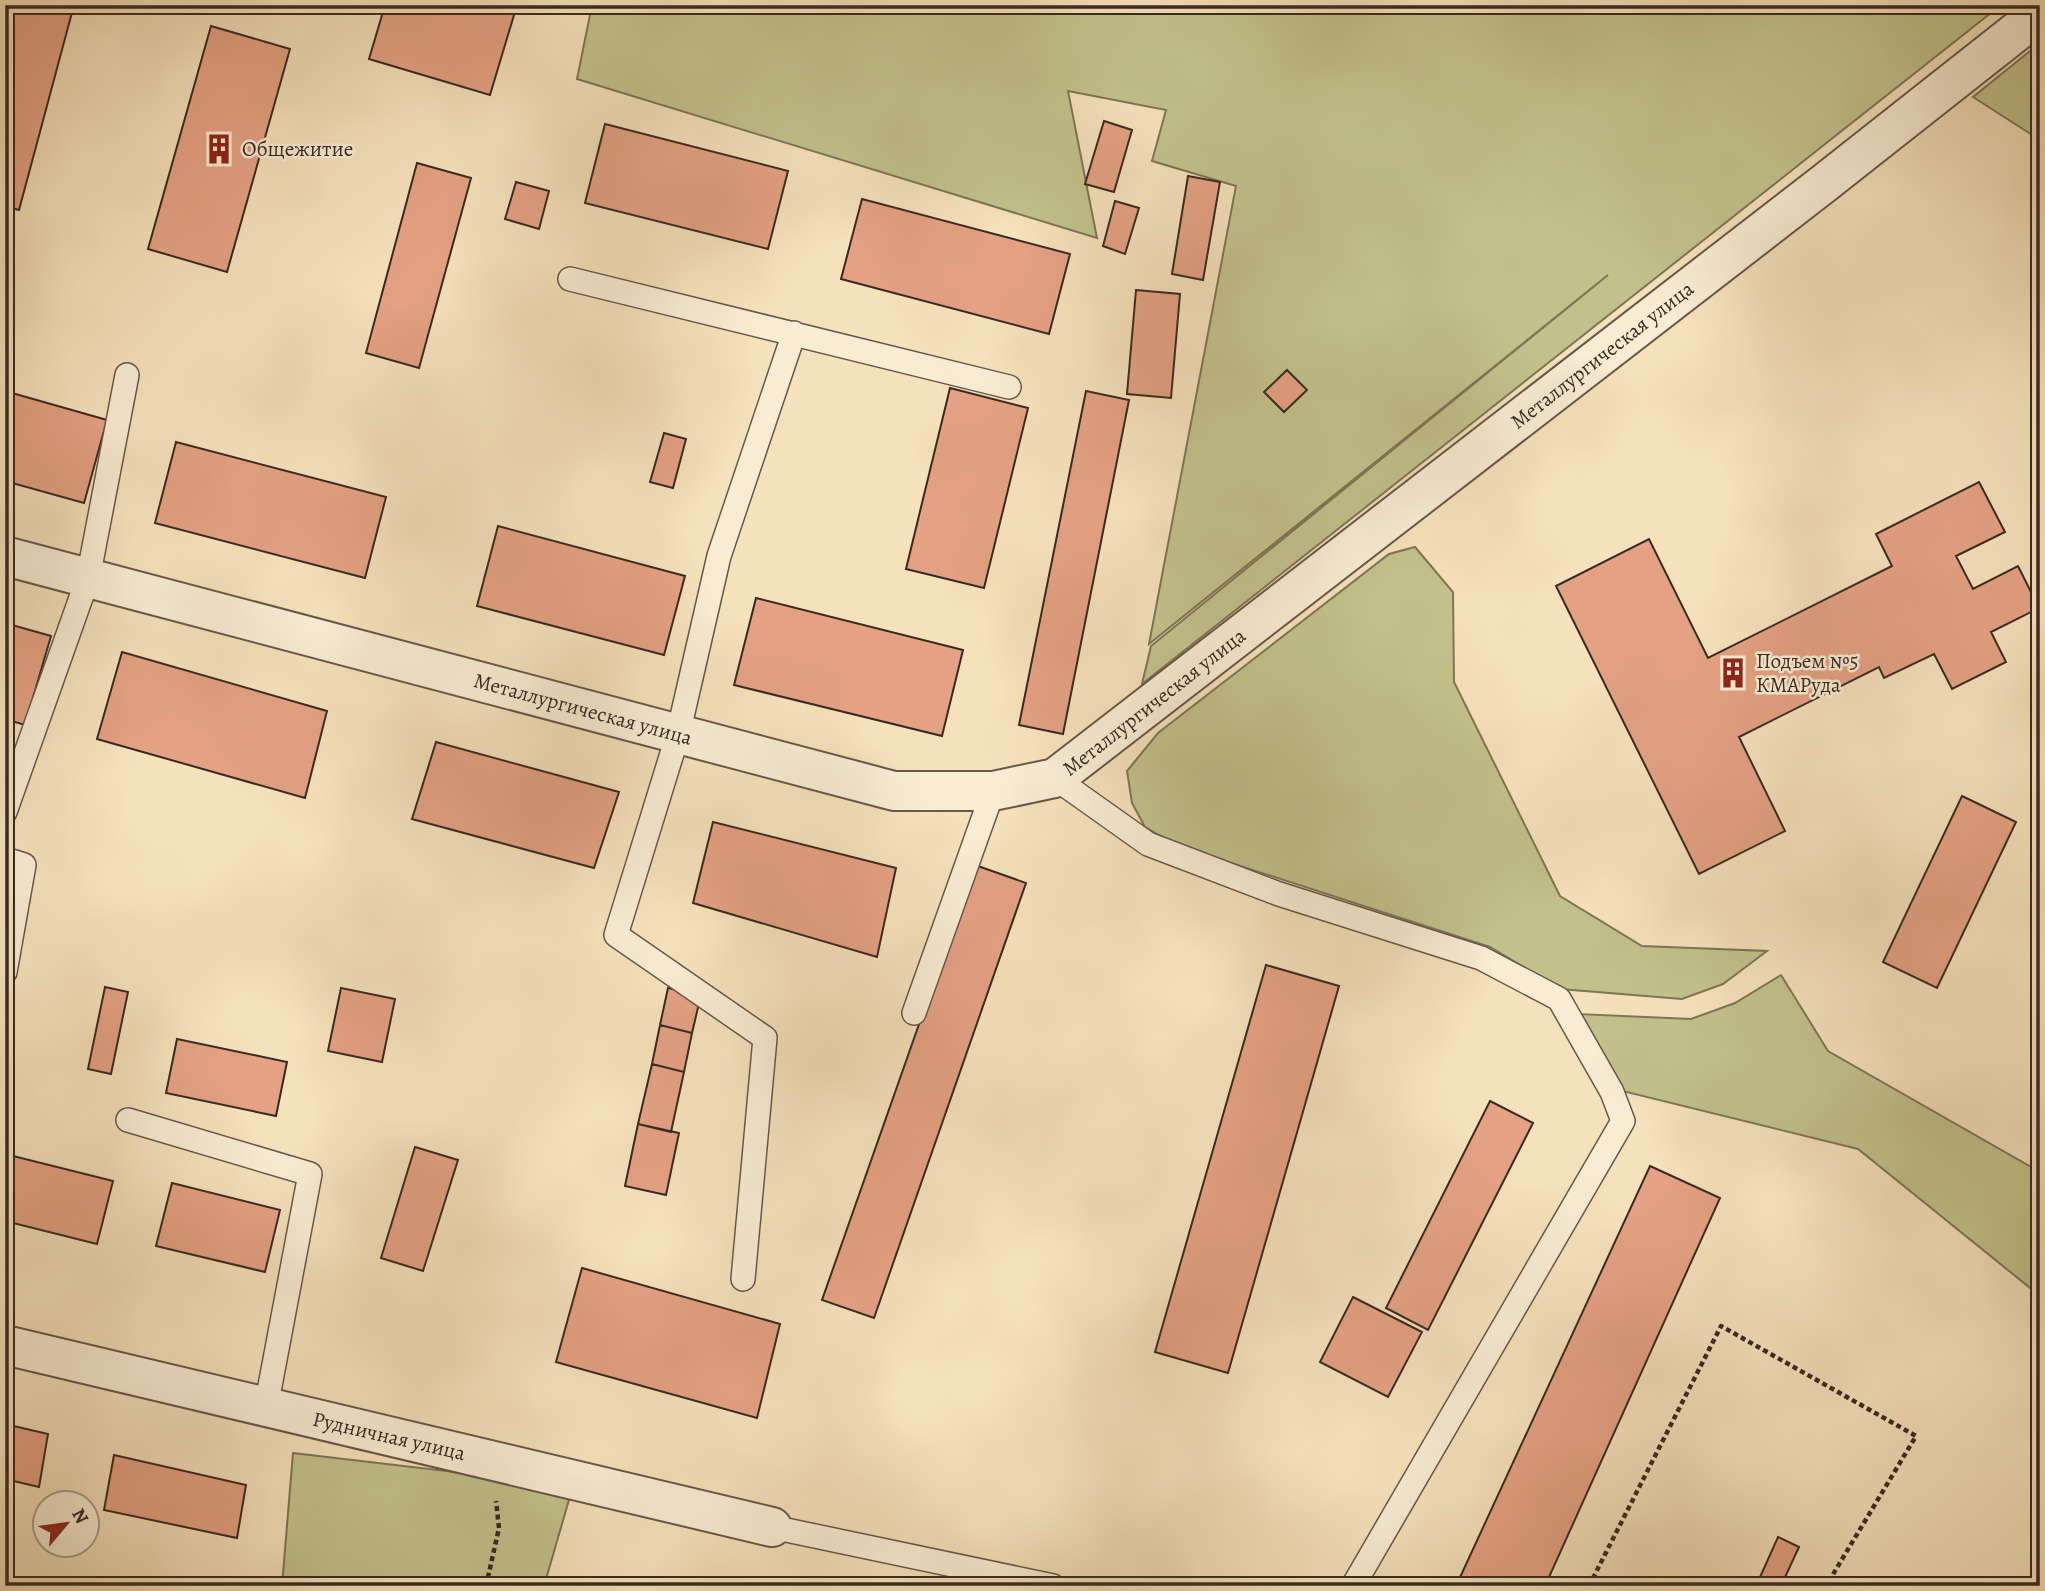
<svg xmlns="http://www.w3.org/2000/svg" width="2045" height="1591" viewBox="0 0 2045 1591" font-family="Alegreya,serif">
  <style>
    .green { fill: #c2c18c; stroke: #7d7658; stroke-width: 2 }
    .building { fill: #e4a183; stroke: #382a23; stroke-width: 2 }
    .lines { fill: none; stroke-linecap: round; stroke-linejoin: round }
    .service-casing { stroke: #675849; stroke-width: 26 }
    .minor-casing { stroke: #675849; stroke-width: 42 }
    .tertiary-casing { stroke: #675849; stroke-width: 42 }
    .path { stroke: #382a23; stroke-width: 4.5; stroke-dasharray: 5 3.5; stroke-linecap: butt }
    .service { stroke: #f8ecd3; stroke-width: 23 }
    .minor { stroke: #f8ecd3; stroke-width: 38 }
    .tertiary { stroke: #f8ecd3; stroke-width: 38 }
    .rail { stroke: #382a23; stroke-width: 5; stroke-dasharray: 12 12; stroke-linecap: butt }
    .labels { text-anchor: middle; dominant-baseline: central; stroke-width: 5; stroke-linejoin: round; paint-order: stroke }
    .poi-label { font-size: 21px; fill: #382a23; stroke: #f8ecd3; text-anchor: start }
    .street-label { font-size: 21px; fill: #382a23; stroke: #f8ecd3 }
  </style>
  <rect width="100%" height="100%" fill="#f5e1bb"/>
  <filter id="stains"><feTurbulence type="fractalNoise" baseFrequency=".00286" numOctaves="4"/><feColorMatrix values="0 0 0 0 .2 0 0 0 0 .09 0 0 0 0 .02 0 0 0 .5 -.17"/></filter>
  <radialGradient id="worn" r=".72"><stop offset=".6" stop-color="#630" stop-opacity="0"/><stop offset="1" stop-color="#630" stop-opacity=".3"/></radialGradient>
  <!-- green -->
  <path class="green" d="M592,5H2001L1142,684L1151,646L1608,275L1149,644L1236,186L1152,161L1166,110L1068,91L1097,238L577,79Z
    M2040,43V140L1973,97Z
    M1415,547L1453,592L1454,682L1560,896L1642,946L1767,951L1723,984L1682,999L1560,989L1490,947L1176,845L1145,827L1132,803L1127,771L1158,733L1389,554Z
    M1781,975L1828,1051L2040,1172V1296L1858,1149L1602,1086L1578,1014L1691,1019L1735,1003Z
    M293,1453L573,1486L544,1586H282Z"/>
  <!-- building -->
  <path class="building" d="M5,5H74L19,210L5,206Z
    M385,5H517L490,95L369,59Z
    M211,26L290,49L227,272L148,249Z
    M1104,121L1132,130L1114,192L1085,184Z
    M605,124L788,171L768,249L585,203Z
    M417,163L471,178L419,368L366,353Z
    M1188,176L1220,182L1203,280L1172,274Z
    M516,182L549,191L539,229L505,219Z
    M862,199L1070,254L1049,334L841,279Z
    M1115,201L1139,208L1125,254L1103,246Z
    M1136,290L1180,294L1171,398L1127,394Z
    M1287,370L1307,390L1284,412L1264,392Z
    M950,388L1028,408L984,588L906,569Z
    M5,391L107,420L84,503L5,481Z
    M1086,391L1129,400L1063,734L1019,725Z
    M664,433L686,439L673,488L650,482Z
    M176,442L386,497L365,578L155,523Z
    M1979,482L2005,532L1956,556L1973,589L2018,566L2039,608L1991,632L2006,662L1952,689L1934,654L1884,678L1879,667L1739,737L1785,831L1699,874L1556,586L1649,539L1708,658L1892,566L1876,534Z
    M498,526L685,576L664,655L477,606Z
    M756,598L963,650L942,736L734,685Z
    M5,623L51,636L25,725L5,719Z
    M122,652L327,711L305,798L97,739Z
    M436,742L619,792L594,868L412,819Z
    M1962,796L2016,822L1937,988L1883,962Z
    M713,822L896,868L877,957L693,903Z
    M975,865L1026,883L874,1318L822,1300Z
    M1266,965L1339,986L1228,1373L1155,1352Z
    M105,987L128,992L111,1074L88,1069Z
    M341,988L395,999L382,1062L328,1051Z
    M668,988L701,995L692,1033L660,1025Z
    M660,1025L692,1033L684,1072L652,1064Z
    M177,1039L287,1062L276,1116L166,1093Z
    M652,1064L684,1072L671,1132L638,1124Z
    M1490,1101L1533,1123L1428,1330L1386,1308Z
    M638,1124L679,1133L666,1195L625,1186Z
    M415,1147L458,1160L423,1271L381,1258Z
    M5,1154L113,1181L97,1244L5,1221Z
    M1650,1166L1720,1198L1545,1586H1456Z
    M172,1183L280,1210L265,1272L156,1246Z
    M582,1268L780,1324L757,1418L556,1362Z
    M1353,1297L1422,1332L1388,1397L1320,1362Z
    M5,1424L48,1434L39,1487L5,1479Z
    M114,1455L246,1485L237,1538L104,1510Z
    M1778,1537L1799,1547L1781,1586H1756Z
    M552,1578L581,1586H550Z"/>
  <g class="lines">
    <!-- service casing -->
    <g class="service-casing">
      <path id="service" d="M570,279L1009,387
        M1055,778L1148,844L1279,894L1481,958L1559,999L1612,1092L1623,1121L1353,1586
        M5,812L88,578L127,375
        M5,859L24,865L5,972
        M914,1013L993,791
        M128,1120L310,1174L266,1407
        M743,1279L765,1038L616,935L678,734L719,556L794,333
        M772,1527L1053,1586"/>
    </g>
    <!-- minor casing -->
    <g class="minor-casing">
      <path id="minor" d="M5,1345L772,1527"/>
    </g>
    <!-- tertiary casing -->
    <g class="tertiary-casing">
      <path id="tertiary" d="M5,556L894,791H993L1055,778L1822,185L2040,13"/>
    </g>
    <!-- path -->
    <path class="path" d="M486,1586L499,1528L496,1501
      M1589,1586L1721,1326L1916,1436L1826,1586"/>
    <!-- service -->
    <use href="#service" class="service"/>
    <!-- minor -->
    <use href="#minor" class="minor"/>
    <!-- tertiary -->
    <use href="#tertiary" class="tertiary"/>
    <!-- rail -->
    <path class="rail" d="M2036,1586L2040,1580"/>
  </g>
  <!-- icons -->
  <defs>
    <g id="building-bare" transform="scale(2.415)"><path d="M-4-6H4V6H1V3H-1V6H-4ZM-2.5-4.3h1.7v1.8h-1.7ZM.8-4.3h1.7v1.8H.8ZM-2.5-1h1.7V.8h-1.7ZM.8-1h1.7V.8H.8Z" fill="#8f2418" stroke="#f8ecd3" stroke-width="2.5" paint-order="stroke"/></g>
  </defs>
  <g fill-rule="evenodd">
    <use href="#building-bare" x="219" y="149"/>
    <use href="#building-bare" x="1733" y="673"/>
  </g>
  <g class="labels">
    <!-- poi labels -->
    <g class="poi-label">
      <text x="242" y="149">Общежитие</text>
      <text x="1756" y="661">Подъем №5<tspan x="1756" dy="24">КМАРуда</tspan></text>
    </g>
    <!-- street labels -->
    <g class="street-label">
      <text transform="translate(1602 355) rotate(-38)">Металлургическая улица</text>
      <text transform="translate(1154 702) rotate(-38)">Металлургическая улица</text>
      <text transform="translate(583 709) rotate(15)">Металлургическая улица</text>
      <text transform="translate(389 1436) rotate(13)">Рудничная улица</text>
    </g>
  </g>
  <!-- margin -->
  <rect width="2045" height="1591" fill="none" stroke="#f5e1bb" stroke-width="28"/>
  <rect x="7" y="7" width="2031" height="1577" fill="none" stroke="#382a23" stroke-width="3.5"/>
  <rect x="14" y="14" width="2017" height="1563" fill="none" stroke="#382a23" stroke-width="2"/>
  <!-- north arrow -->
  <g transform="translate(66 1524) rotate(61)"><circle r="33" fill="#f8ecd3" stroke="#ab9e8d" stroke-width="2"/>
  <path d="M0-5L12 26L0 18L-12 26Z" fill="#8f2418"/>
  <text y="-10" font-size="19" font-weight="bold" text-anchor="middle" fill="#382a23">N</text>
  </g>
  <rect width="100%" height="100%" filter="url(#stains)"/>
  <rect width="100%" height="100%" fill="url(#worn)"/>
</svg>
